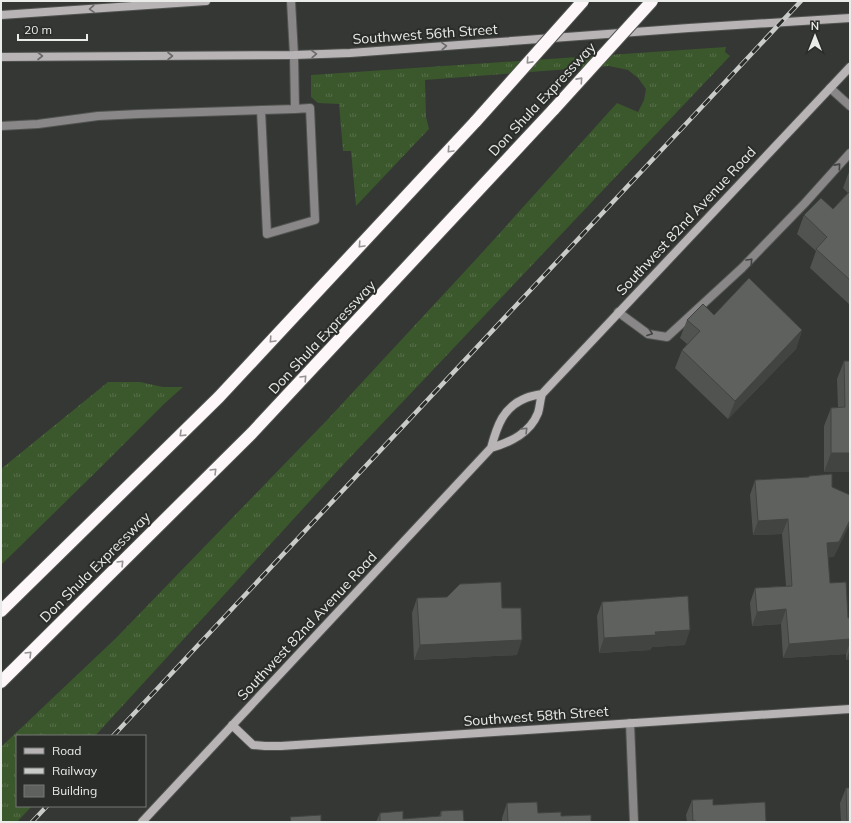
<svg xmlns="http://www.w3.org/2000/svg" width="851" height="823" viewBox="0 0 851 823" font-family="Mulish,sans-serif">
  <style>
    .grass { fill: url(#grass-tufts) }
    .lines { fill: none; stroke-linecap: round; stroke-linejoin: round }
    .lane-casing { stroke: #515450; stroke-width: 10 }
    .street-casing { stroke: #515450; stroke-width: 10 }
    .secondary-casing { stroke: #515450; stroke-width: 10 }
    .highway-casing { stroke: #515450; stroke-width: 14 }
    .lane { stroke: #898788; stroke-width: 8 }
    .street { stroke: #898788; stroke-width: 8 }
    .secondary { stroke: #b8b4b6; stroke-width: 8 }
    .highway { stroke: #fdf7fa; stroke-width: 12 }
    .rail-casing { stroke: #c9cbc8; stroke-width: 4.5 }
    .rail { stroke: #2a2d29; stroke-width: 3; stroke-dasharray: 9; stroke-linecap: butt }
    .highway-bridge-casing { stroke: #515450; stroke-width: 14; stroke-linecap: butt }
    .highway-bridge { stroke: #fdf7fa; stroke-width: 12 }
    .wall { fill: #515350 }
    .shaded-wall { fill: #424441 }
    .building { fill: #5e615d; stroke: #424441 }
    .oneway { stroke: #6a6a68 }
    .oneway2 { stroke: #949292 }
    .oneway3 { stroke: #424441 }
    .labels { text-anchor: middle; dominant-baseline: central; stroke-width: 4; stroke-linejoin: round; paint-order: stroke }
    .street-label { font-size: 14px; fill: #eaece9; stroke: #2a2d29 }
  </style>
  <defs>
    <pattern id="grass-tufts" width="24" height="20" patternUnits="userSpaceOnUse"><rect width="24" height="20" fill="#3b572c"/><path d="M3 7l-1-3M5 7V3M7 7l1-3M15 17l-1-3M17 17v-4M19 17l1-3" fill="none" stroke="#586f4b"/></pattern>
  </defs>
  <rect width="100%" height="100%" fill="#343733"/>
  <!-- grass -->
  <path class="grass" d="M726,47L725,52L730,56L342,466L95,736H17V806H32L17,822H1V747L116,638L328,419L479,256L617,103L638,112L644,100L646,89L638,78L628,70L609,66L425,80L426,117L429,129L356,206L351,151H343L339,104L318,103L311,97V75Z
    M108,382H140L163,387H183L164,404L98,470L1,565V469Z"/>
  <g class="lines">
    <!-- lane casing -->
    <g class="lane-casing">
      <path id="lane" d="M830,88L850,106
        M261,110L267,234L315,220L310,108L295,109
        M1,126L38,124L98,116L139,114L295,109L294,55L291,1
        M618,312L648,334L667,337L742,268L805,203L850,153"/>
    </g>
    <!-- street casing -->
    <g class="street-casing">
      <path id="street" d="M630,723L634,822"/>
    </g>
    <!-- secondary casing -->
    <g class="secondary-casing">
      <path id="secondary" d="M1,15L206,1
        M1,57L294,55L350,53L689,28L850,18
        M491,448C511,442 530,433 538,413C540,407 540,400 542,394
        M232,725L253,745L265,746H281L850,709
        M142,822L491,448C497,426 503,407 526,398C531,396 536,395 542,394L850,67"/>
    </g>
    <!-- highway casing -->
    <g class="highway-casing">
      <path id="highway" d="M1,611L219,397L476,121
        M1,682L252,433L554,109"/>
    </g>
    <!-- lane -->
    <use href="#lane" class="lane"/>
    <!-- street -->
    <use href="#street" class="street"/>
    <!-- secondary -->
    <use href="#secondary" class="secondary"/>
    <!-- highway -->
    <use href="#highway" class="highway"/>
    <!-- rail casing -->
    <g class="rail-casing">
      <path id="rail" d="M113,736L801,1
        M32,822L47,806"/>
    </g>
    <!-- rail -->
    <use href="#rail" class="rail"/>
    <!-- highway-bridge casing -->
    <g class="highway-bridge-casing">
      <path id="highway-bridge" d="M554,109L652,1
        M476,121L583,1"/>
    </g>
    <!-- highway-bridge -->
    <use href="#highway-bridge" class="highway-bridge"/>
  </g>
  <!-- wall -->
  <path class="wall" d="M850,169V305L810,268L816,251L797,234L804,215L833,209L848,193L843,188Z
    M714,315L802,330L796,349L728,419L675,368L682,350L687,344L680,338L687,320Z
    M844,361L850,472H824V426L831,408L838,407L837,379Z
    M809,476L834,557H828L830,583L848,618H850V660H846V654L783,658L781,624L752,626L750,603L755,588L786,586L782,534L753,535L750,495L755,480L809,477Z
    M417,598L502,608L517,655L414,660L412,613Z
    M602,602L685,645L652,647L650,650L599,653L597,616Z
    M846,788L850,822H841L840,803Z
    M692,800L713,805L766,822H687L686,815Z
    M507,803L538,813L561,816L591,822H502V818Z
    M441,811L464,822H376L380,813L403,819L439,817Z"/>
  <!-- shaded-wall -->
  <path class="shaded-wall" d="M802,330L796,349L728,419L735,401Z
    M831,453H850V472H824Z
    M788,519L782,534L753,535L758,521Z
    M850,520V524L834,557L822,558L827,543Z
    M786,609L781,624L752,626L757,612Z
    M690,630L685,645L652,647L650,650L599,653L604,638L655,632Z
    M850,639V642L846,654L783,658L789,644Z
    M522,640L517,655L414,660L420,645Z
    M850,649V660H846Z"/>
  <!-- building -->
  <path class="building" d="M850,191V280L816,249L827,237L804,215L821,198L833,209Z
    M749,278L802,330L735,401L682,350L700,331L687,320L703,304L714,315Z
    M844,361H850V453H831V408L845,407Z
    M832,474V487L850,495V520L839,542L827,543L830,583L846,582L848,618H850V639L789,644L786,609L757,612L755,588L792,586L788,519L758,521L755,480L809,477V476Z
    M501,582L502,608H521L522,640L420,645L417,598L447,597L460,584Z
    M688,596L690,630L655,632L656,635L604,638L602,602Z
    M846,788H850V822H847Z
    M713,799V805L765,802L766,822H696V821H693L692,800Z
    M537,802L538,813L561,812V816L591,815V822H508L507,803Z
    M463,810L464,822H380V813L403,811V819L441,816V811Z
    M321,815V822H291L290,817Z"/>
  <!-- one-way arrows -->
  <defs><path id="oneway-chevron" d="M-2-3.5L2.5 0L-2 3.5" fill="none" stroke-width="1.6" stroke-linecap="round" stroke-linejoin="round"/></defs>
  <g class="oneway">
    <use href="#oneway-chevron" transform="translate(92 9) rotate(176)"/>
    <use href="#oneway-chevron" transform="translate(444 46) rotate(-4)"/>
    <use href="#oneway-chevron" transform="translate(314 54) rotate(-2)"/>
    <use href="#oneway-chevron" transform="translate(40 56)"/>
    <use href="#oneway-chevron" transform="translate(170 56)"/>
    <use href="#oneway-chevron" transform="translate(525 430) rotate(-45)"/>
  </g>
  <g class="oneway2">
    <use href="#oneway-chevron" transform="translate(529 61) rotate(132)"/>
    <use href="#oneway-chevron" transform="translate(580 80) rotate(-48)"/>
    <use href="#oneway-chevron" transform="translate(450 150) rotate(133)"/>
    <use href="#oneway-chevron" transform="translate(361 245) rotate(133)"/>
    <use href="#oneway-chevron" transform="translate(272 340) rotate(133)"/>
    <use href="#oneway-chevron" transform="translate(304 378) rotate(-47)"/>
    <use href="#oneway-chevron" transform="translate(182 434) rotate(136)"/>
    <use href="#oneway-chevron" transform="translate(214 471) rotate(-45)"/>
    <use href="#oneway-chevron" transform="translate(121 563) rotate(-45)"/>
    <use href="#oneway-chevron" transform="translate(29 654) rotate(-45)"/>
  </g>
  <g class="oneway3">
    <use href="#oneway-chevron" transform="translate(838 166) rotate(-48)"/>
    <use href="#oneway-chevron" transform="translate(750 261) rotate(-47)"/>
    <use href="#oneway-chevron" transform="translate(650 333) rotate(20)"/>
  </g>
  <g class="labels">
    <!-- street labels -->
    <g class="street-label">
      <text transform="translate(425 34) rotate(-4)">Southwest 56th Street</text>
      <text transform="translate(542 99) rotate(-47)">Don Shula Expressway</text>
      <text transform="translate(686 221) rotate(-47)">Southwest 82nd Avenue Road</text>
      <text transform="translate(322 337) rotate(-47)">Don Shula Expressway</text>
      <text transform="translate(95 567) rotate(-45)">Don Shula Expressway</text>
      <text transform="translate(307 626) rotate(-47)">Southwest 82nd Avenue Road</text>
      <text transform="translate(536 716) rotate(-4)">Southwest 58th Street</text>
    </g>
  </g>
  <!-- border -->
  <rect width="851" height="823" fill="none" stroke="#eaece9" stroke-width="4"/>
  <!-- legend -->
  <rect x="16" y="735" width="130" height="72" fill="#2a2d29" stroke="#777976"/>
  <rect x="24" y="748" width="20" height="6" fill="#b8b4b6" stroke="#777976"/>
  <text x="52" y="755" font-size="12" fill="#eaece9">Road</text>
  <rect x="24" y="768" width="20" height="6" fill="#c9cbc8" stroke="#777976"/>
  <text x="52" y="775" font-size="12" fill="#eaece9">Railway</text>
  <rect x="24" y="785" width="20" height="12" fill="#5e615d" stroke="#777976"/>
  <text x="52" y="795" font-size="12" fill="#eaece9">Building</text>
  <!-- north arrow -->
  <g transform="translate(815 36)" stroke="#2a2d29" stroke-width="3" paint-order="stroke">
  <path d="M0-3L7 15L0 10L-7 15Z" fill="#eaece9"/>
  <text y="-6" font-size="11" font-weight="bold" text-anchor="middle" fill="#eaece9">N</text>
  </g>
  <!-- scale -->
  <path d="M18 34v6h69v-6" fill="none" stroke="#eaece9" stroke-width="2"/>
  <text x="24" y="34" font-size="12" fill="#eaece9" stroke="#2a2d29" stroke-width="3" paint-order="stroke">20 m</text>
</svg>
